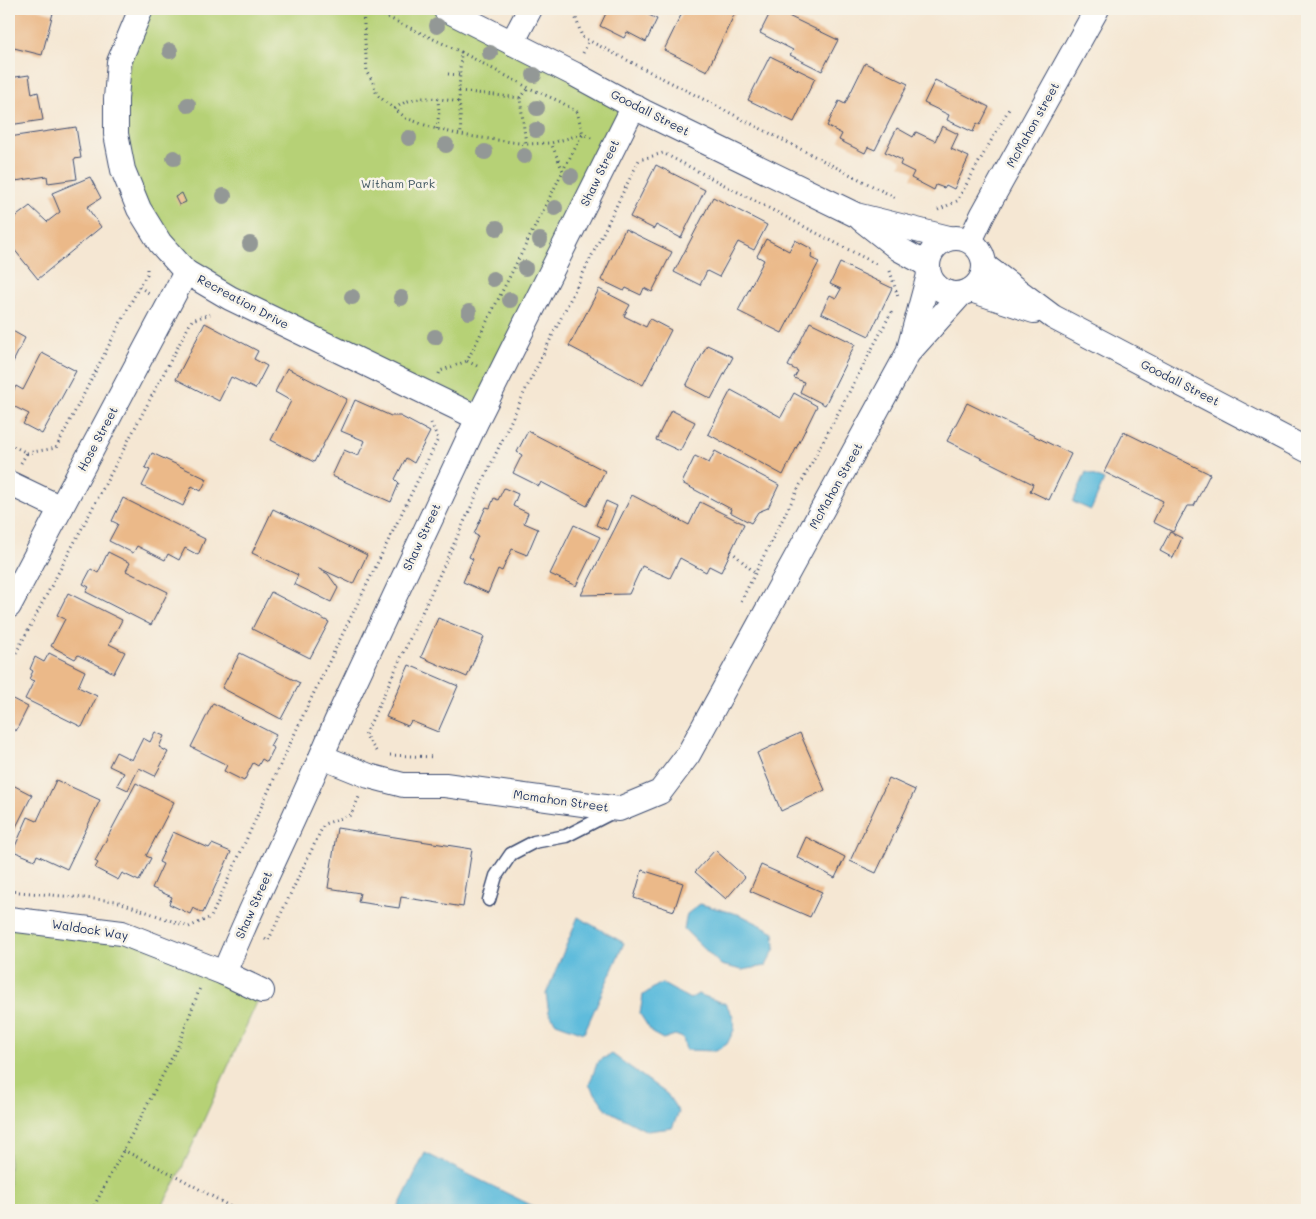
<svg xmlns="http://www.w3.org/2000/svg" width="1316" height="1219" font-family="Mali,sans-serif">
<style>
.green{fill:#b6d176;stroke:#68806a}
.water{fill:#5ebcdc;stroke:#3c769d}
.building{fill:#ebb989}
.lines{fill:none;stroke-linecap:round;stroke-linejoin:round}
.lane-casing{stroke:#3c4b70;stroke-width:15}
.street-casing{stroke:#3c4b70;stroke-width:26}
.path{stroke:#3c4b70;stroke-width:3;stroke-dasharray:1 4;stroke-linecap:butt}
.lane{stroke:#fff;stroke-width:12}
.street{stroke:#fff;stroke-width:24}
.tree{fill:#939896}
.labels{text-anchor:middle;stroke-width:5;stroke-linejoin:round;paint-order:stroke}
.street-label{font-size:12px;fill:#1b2f5e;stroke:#f7f3e8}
.park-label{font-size:12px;fill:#425864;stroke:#f7f3e8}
</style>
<rect width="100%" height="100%" fill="#f7f3e8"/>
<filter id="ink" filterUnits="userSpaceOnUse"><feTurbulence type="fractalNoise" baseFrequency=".02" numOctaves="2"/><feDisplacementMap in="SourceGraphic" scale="10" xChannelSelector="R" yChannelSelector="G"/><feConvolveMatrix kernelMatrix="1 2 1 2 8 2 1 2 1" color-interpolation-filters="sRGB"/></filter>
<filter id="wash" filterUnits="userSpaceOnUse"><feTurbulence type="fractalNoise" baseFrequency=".0096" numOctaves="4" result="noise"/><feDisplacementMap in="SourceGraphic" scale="20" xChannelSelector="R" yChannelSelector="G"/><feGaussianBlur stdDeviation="1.12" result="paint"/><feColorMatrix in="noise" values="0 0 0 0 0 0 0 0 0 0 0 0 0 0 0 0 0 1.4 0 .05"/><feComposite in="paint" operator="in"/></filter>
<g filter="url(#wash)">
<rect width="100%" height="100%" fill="#f5e7d3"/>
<!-- green -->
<g class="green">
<path d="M141,9H445L634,106L478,418L230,298L160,243L116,134Z"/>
<path d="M9,919L122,933L262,991L178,1177L160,1210H9Z"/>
</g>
<!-- water -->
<g class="water">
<path d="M1086,472L1104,480L1091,510L1073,502Z"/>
<path d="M700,904L741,915L774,932L775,948L766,966L742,970L721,965L684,929L687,914Z"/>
<path d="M578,917L624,943L584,1033L556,1023L549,1013L546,994Z"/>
<path d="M661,983L690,999L698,994L726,1004L733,1016L734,1030L727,1044L716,1051L686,1050L683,1038L675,1035L663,1039L652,1033L640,1014L643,995Z"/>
<path d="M612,1054L667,1094L679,1112L672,1128L647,1131L607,1110L589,1085L598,1061Z"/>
<path d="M425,1153L541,1210H397Z"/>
</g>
<g id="blocks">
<!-- building -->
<g class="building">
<path d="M9,9H37L53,13L42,55L10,47L12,41L9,40Z"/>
<path d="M608,9H649L647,14L657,19L646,42L627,32L624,38L600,26Z"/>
<path d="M684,9H737L707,71L664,50Z"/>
<path d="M772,9H774L838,40L822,71L790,55L793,50L760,33Z"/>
<path d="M770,56L815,78L794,122L748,100Z"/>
<path d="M865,63L908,84L875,150L868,147L865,153L839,140L842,134L827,126L839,101L845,104Z"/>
<path d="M29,75L32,94L38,92L43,120L9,125V78Z"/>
<path d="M935,80L989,107L980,125L977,123L973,132L947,120L949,115L924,103Z"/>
<path d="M942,126L958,134L951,149L969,157L954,189L946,185L944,188L936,185L934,190L911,178L914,172L900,165L902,160L885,152L897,128L913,137L916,132L935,141Z"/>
<path d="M76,127L81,158L74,159L77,179L48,183L47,176L9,182V137Z"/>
<path d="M656,165L705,190L681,238L656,225L654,229L630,217Z"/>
<path d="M90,177L101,198L87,207L101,227L38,279L9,243V231L14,227L10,221L30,206L47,222L60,212L52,193Z"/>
<path d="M182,193L186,202L179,205L175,197Z"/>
<path d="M713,197L767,225L754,250L738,242L719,277L707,271L700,285L674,272Z"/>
<path d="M625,229L672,252L652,292L644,288L641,295L626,288L624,291L601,280Z"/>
<path d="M766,239L789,251L795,240L812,249L811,258L819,262L782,333L738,311L764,260L757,256Z"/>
<path d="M840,263L892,288L869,336L821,313L830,295L836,298L841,289L830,284Z"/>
<path d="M599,289L630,305L624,316L646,327L650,319L671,330L643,385L569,346Z"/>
<path d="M810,322L855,344L825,405L800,392L804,382L794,378L798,371L788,366Z"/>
<path d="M205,323L258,351L254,359L267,366L255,389L231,377L219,401L176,379Z"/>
<path d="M9,329L25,338L9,370Z"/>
<path d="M707,345L733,357L711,399L686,386Z"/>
<path d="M42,353L76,371L42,434L23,424L29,414L9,404V399L16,386L23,390Z"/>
<path d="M287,368L347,399L314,462L271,440L291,401L275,392Z"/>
<path d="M731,390L781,417L794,393L817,406L783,475L708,434Z"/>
<path d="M355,400L391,416H400L430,432L414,463L406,458L395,479L399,483L391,502L332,476L344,450L358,456L365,441L341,431Z"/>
<path d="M967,403L1071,454L1049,500L1030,491L1033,484L947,441Z"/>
<path d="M671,410L695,422L680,451L656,440Z"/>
<path d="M528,431L605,471L587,506L541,482L539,486L513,473L522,455L517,452Z"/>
<path d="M1124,432L1210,474L1194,506H1187L1173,532L1153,522L1163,501L1104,472Z"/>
<path d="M715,451L779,485L768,508L758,512L751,523L730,512L731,509L682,483L695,456L709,463Z"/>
<path d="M152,453L207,479L201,491L192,486L183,506L142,486L150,470L145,468Z"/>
<path d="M504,488L518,494L513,506L528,513L524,523L538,529L527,555L512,549L502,571L498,569L488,593L463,582L473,559L469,557L478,536L474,534L486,507L490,508L494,498L498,500Z"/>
<path d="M632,495L689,525L700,502L744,524L721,572L709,566L706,572L680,558L670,578L642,566L629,594L581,595Z"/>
<path d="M123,498L205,539L198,555L185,548L179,560L168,554L165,560L137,546L133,553L109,541L118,524L112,521Z"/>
<path d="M606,501L617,506L607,530L596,525Z"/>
<path d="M273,509L367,555L353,584L319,568V569L328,574L338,588L331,602L294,584L298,575L252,553Z"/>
<path d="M574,525L600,537L576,586L550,574Z"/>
<path d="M1170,532L1182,538L1173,558L1160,551Z"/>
<path d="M108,552L130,563L126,571L168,592L151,625L86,592L89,587L83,584L91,569L98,573Z"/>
<path d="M271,592L329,622L310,658L252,629Z"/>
<path d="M68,593L122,620L109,644L125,652L114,673L78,655L75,659L51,646L65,619L57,615Z"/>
<path d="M438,618L484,637L467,677L421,657Z"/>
<path d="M49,653L85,671L78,687L97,696L82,727L25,699L34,681L29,679L33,671L30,669L35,657L44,662Z"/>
<path d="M240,653L300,683L281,719L222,688Z"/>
<path d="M409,665L458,686L438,732L411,721L408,726L386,717Z"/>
<path d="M9,697L28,707L16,731L9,727Z"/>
<path d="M213,703L276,735L270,746L274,748L267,762L262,759L258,766L253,763L244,781L224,771L227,765L191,747Z"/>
<path d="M155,732L164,736L159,747L168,752L155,776L139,768L128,790L117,785L124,773L109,766L116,752L132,760L143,738L150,742Z"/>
<path d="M800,733L825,790L781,811L757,753Z"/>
<path d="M889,778L915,790L876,873L850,861Z"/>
<path d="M56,780L100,800L67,869L37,855L35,860L13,851L28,817L37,821Z"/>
<path d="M9,783L32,795L9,841Z"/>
<path d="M136,783L174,802L146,856L151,858L139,881L122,873L118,880L95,868L98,863L95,861Z"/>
<path d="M337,828L472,849L463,907L401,897L399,908L358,902L360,893L328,888Z"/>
<path d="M173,832L209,848L212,844L231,852L203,913L193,908L190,914L169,904L172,897L152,888L163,864L159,862Z"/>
<path d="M806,837L845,857L835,878L797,857Z"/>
<path d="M715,850L745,877L726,899L695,872Z"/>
<path d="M761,865L822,892L810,917L750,891Z"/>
<path d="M642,870L683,883L674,911L634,898Z"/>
</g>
</g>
</g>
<g filter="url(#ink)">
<use href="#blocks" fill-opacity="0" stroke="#3c4b70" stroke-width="1"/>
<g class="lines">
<!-- lane casing -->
<g class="lane-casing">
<path id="lane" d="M489,900L496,876L511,854L534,842L566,836L615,811"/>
</g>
<!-- street casing -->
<g class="street-casing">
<g id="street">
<path d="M141,9L119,62L116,99V134L123,170L139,209L160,243L186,272L230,298L478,418"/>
<path d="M445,9L574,74L644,112L856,215L949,238"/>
<path d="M512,43L530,9"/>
<path d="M861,219L899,249L928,265"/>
<circle cx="956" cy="266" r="28"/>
<path d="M970,241L983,214L1097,9"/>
<path d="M985,266L1053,317L1307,450"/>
<path d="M971,290L1034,311"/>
<path d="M909,349L929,275"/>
<path d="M9,483L61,508"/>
<path d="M9,606L186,272"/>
<path d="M322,757L369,776L403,785H445L619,809L660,792L688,755L908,353L961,294"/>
<path d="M9,919L122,933L224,973L262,991"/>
<path d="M224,973C259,888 301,807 336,722L478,418L634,106"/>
</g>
</g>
<!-- path -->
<g class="path">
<path d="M363,9L367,73L372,80L377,95L406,118L433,128L461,135L526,144L551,143L583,134L591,138"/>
<path d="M370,9L461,52L459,91L461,135"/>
<path d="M573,9L582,37L896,198"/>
<path d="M461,52L529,88L561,102L577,112L583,134L563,170"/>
<path d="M583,53L589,40"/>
<path d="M448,74L460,75"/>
<path d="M459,91L520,98L526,144"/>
<path d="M520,98L529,88"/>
<path d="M395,109C414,92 437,99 460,102"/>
<path d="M437,129L439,112L438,100"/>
<path d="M938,210L957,201L1009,109"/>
<path d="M890,271L898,297"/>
<path d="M139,287L149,293"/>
<path d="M477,366L467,361L563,171L551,143"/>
<path d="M439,374L440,371L467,361"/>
<path d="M9,444L27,453L56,448L139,287L147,274V265"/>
<path d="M21,463L27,453"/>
<path d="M9,535L11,540L9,544"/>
<path d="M731,551L755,573"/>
<path d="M741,601L799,487L893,309"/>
<path d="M9,666L192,320L210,314"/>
<path d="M376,751L365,735L525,391L639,160L663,153L876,264"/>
<path d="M390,755L434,757"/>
<path d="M9,891L116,901L189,927L211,917L306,709L438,439L431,423"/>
<path d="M265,939L268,941L324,824L351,815L359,797"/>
<path d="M123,1150L178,1177L236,1210"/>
<path d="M92,1210L178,1046L200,988"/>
</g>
<!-- lane -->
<use href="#lane" class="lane"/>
<!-- street -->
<use href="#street" class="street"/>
</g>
<!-- trees -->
<g class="tree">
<circle cx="437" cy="26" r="8"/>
<circle cx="170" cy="51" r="8"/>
<circle cx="490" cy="53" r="8"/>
<circle cx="534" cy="75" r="8"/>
<circle cx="188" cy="105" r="8"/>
<circle cx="537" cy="108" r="8"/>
<circle cx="536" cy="130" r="8"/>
<circle cx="409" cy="138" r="8"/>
<circle cx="446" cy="145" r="8"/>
<circle cx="485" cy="152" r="8"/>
<circle cx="524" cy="156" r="8"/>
<circle cx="174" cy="158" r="8"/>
<circle cx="571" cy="176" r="8"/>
<circle cx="224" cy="196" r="8"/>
<circle cx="555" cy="208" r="8"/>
<circle cx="497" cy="228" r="8"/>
<circle cx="540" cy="240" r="8"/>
<circle cx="250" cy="244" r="8"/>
<circle cx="525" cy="268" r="8"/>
<circle cx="493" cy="279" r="8"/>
<circle cx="352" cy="297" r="8"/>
<circle cx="401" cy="298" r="8"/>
<circle cx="510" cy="300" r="8"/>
<circle cx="469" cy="312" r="8"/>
<circle cx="435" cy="337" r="8"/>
</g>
</g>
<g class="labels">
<!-- street labels -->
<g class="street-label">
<text transform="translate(650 113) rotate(27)" y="4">Goodall Street</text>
<text transform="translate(1033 125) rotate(-61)" y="4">McMahon street</text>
<text transform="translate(600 173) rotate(-64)" y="4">Shaw Street</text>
<text transform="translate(243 302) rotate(28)" y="4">Recreation Drive</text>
<text transform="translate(1180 383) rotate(27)" y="4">Goodall Street</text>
<text transform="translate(98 439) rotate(-62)" y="4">Hose Street</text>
<text transform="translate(836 486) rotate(-61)" y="4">McMahon Street</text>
<text transform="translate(422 537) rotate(-65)" y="4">Shaw Street</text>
<text transform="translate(561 801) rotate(8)" y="4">Mcmahon Street</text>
<text transform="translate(254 905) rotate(-66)" y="4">Shaw Street</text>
<text transform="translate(90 930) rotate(9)" y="4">Waldock Way</text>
</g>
<!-- park labels -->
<g class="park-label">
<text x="398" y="188">Witham Park</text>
</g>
</g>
<!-- margin -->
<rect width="1316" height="1219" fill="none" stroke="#f7f3e8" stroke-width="30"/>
</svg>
